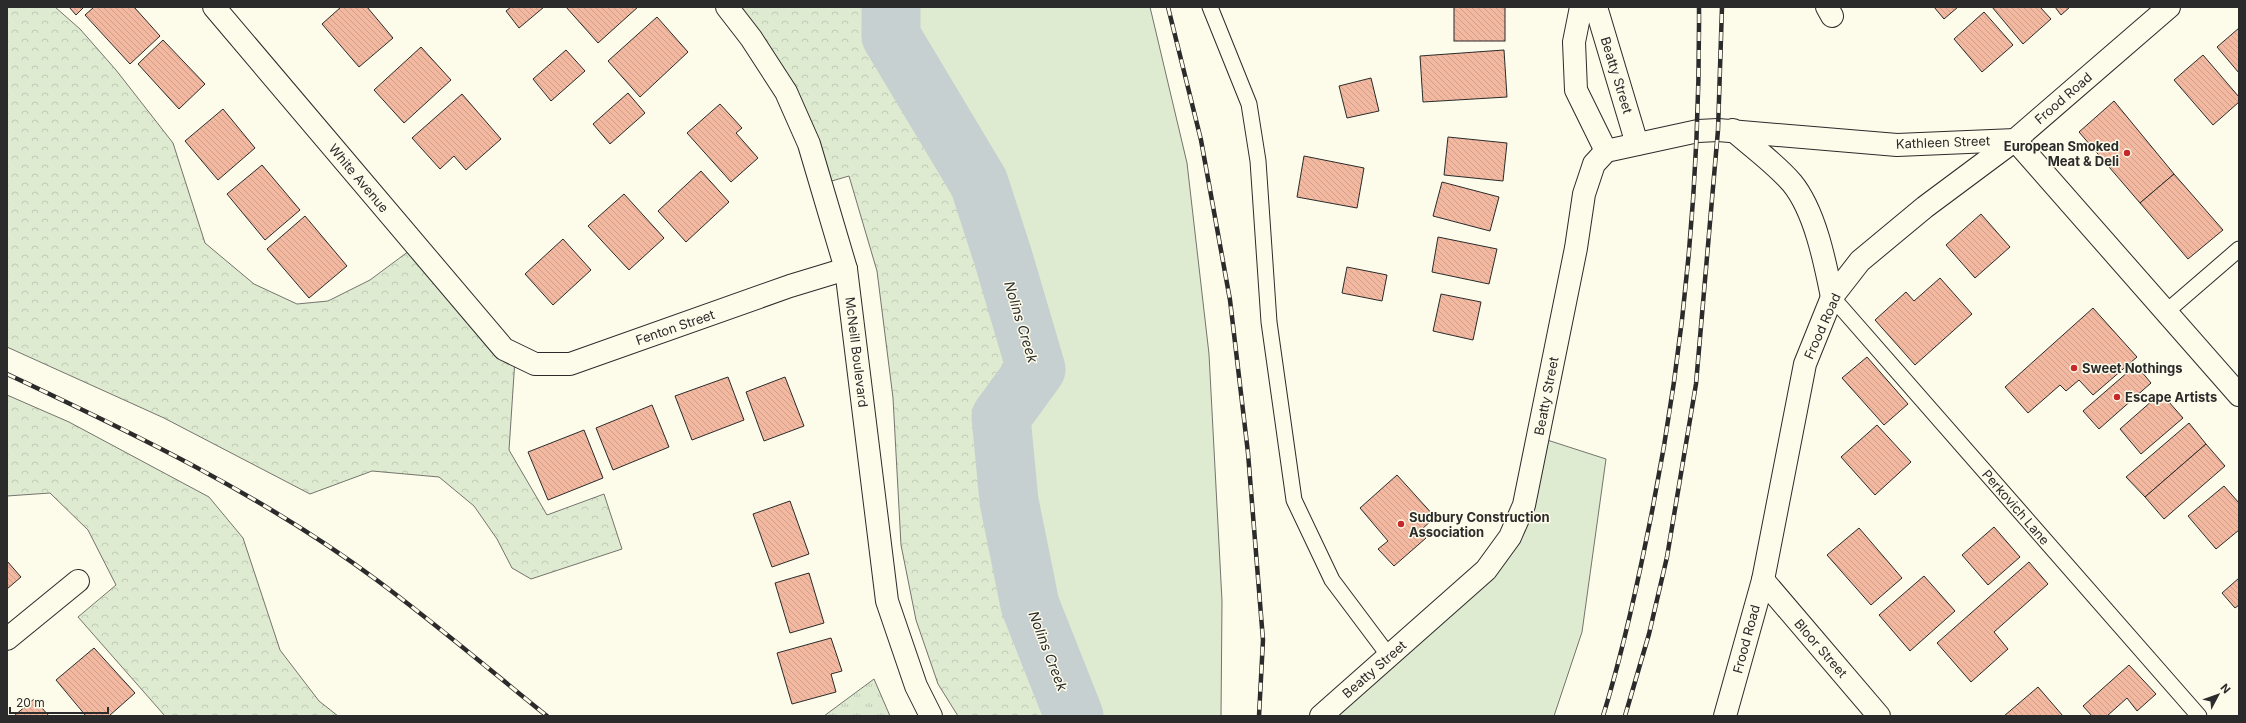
<svg xmlns="http://www.w3.org/2000/svg" width="2246" height="723" font-family="Inter,sans-serif">
<style>
.grass{fill:url(#grass-tufts);stroke:#74746e}
.forest{fill:url(#forest-crowns);stroke:#74746e}
.park{fill:#deebd1;stroke:#74746e}
.lines{fill:none;stroke-linecap:round;stroke-linejoin:round}
.river{stroke:#c7d0d0;stroke-width:59}
.building{fill:url(#building-back-hatch);stroke:#2b2b2b}
.service-casing{stroke:#2b2b2b;stroke-width:17}
.minor-casing{stroke:#2b2b2b;stroke-width:24}
.tertiary-casing{stroke:#2b2b2b;stroke-width:24}
.service{stroke:#fdfbea;stroke-width:15}
.minor{stroke:#fdfbea;stroke-width:22}
.tertiary{stroke:#fdfbea;stroke-width:22}
.rail-casing{stroke:#2b2b2b;stroke-width:4.5}
.rail{stroke:#fdfbea;stroke-width:3;stroke-dasharray:9;stroke-linecap:butt}
.poi-dot{fill:#c62828;stroke:#fdfbea;stroke-width:1.5}
.labels{text-anchor:middle;stroke-width:3;stroke-linejoin:round;paint-order:stroke}
.street-label{font-size:13px;fill:#2b2b2b;stroke:#fdfbea}
.poi-label{font-size:13px;font-weight:bold;fill:#2b2b2b;stroke:#fdfbea;text-anchor:start}
.water-label{font-size:14px;font-style:italic;fill:#2b2b2b;stroke:#fdfbea}
</style>
<defs>
<pattern id="grass-tufts" width="24" height="20" patternUnits="userSpaceOnUse"><rect width="24" height="20" fill="#deebd1"/><path d="M3 7l-1-3M5 7V3M7 7l1-3M15 17l-1-3M17 17v-4M19 17l1-3" fill="none" stroke="#bfcab4"/></pattern>
<pattern id="forest-crowns" width="20" height="18" patternUnits="userSpaceOnUse"><rect width="20" height="18" fill="#deebd1"/><path d="M2 6a3 3 0 1 1 6 0M12 15a3 3 0 1 1 6 0" fill="none" stroke="#bfcab4"/></pattern>
<pattern id="building-back-hatch" width="6" height="6" patternUnits="userSpaceOnUse"><rect width="6" height="6" fill="#f2b8a0"/><path d="M-1 5l2 2M0 0l6 6M5-1l2 2" fill="none" stroke="#d09e8a"/></pattern>
</defs>
<rect width="100%" height="100%" fill="#fdfbea"/>
<!-- grass -->
<path class="grass" d="M874,679L890,716H824Z"/>
<!-- forest -->
<g class="forest">
<path d="M7,7H55L80,29L116,70L173,143L205,243L254,284L297,304L328,301L370,280L413,248L515,359L509,450L547,515L604,494L622,549L531,579L512,568L497,539L474,506L439,477L372,471L310,494L164,418L7,347Z"/>
<path d="M724,7H888L889,36L976,183L1001,257L1033,368L998,417L1029,605L1072,716H958L938,684L916,620L901,545L893,398L877,271L849,176L818,185L805,145Z"/>
<path d="M7,395L69,422L209,497L243,538L280,650L319,701L338,716H165L78,617L116,585L88,530L50,493L7,496Z"/>
</g>
<!-- park -->
<g class="park">
<path d="M888,7H1150L1187,163L1209,354L1222,601L1221,716H1072L1029,605L1008,503L998,417L1033,368L1001,257L976,183L889,36Z"/>
<path d="M1541,438L1606,459L1582,632L1554,716H1326L1489,571Z"/>
</g>
<g class="lines">
<!-- river -->
<path class="river" d="M891,7V36L979,183L1003,257L1036,369L1001,417L1009,501L1030,605L1074,716"/>
</g>
<!-- building -->
<g class="building">
<path d="M69,7H84L76,15Z"/>
<path d="M94,7H134L160,36L130,64L85,15Z"/>
<path d="M341,7H367L393,38L359,67L322,24Z"/>
<path d="M511,7H544L519,28L506,11Z"/>
<path d="M566,7H638L598,43Z"/>
<rect x="1454" y="7" width="51" height="34"/>
<path d="M1934,7H1958L1944,19Z"/>
<path d="M1992,7H2040L2051,19L2023,44Z"/>
<path d="M2055,7H2070L2061,15Z"/>
<path d="M1984,12L2013,45L1982,72L1954,39Z"/>
<path d="M657,17L688,52L640,97L608,61Z"/>
<path d="M2239,28V73L2217,47Z"/>
<path d="M163,40L205,84L179,109L138,64Z"/>
<path d="M421,47L451,80L404,123L374,90Z"/>
<path d="M566,50L585,71L551,101L533,79Z"/>
<path d="M1504,50L1507,97L1423,102L1420,56Z"/>
<path d="M2203,55L2239,97V102L2213,125L2174,80Z"/>
<path d="M1371,78L1379,111L1347,118L1339,86Z"/>
<path d="M628,93L645,113L610,144L593,124Z"/>
<path d="M462,94L501,139L466,170L454,156L440,169L412,138Z"/>
<path d="M2114,101L2174,174L2140,203L2079,132Z"/>
<path d="M720,104L742,128L736,133L758,158L731,182L687,133Z"/>
<path d="M223,109L255,148L218,180L185,141Z"/>
<path d="M1448,137L1507,143L1503,181L1444,175Z"/>
<path d="M1304,156L1364,168L1357,208L1297,197Z"/>
<path d="M262,165L300,210L265,240L227,194Z"/>
<path d="M701,171L729,202L686,242L658,211Z"/>
<path d="M2174,174L2223,230L2188,259L2140,203Z"/>
<path d="M1442,182L1499,197L1490,231L1433,216Z"/>
<path d="M624,194L664,238L629,270L588,226Z"/>
<path d="M1981,214L2010,247L1975,278L1946,245Z"/>
<path d="M305,216L347,266L309,298L267,249Z"/>
<path d="M1438,237L1497,249L1489,284L1432,272Z"/>
<path d="M563,239L591,270L553,305L525,274Z"/>
<path d="M1347,267L1387,275L1382,301L1342,293Z"/>
<path d="M1940,278L1972,314L1915,365L1875,320L1906,292L1914,301Z"/>
<path d="M1441,294L1481,302L1473,340L1433,331Z"/>
<path d="M2093,308L2137,357L2093,395L2079,380L2066,391L2060,385L2028,413L2005,387Z"/>
<path d="M1867,357L1908,404L1884,425L1842,378Z"/>
<path d="M2136,365L2151,383L2099,429L2083,411Z"/>
<path d="M728,377L744,420L692,440L675,396Z"/>
<path d="M785,377L804,426L764,441L746,392Z"/>
<path d="M2161,393L2183,418L2141,454L2120,429Z"/>
<path d="M652,405L669,447L613,470L596,428Z"/>
<path d="M2189,423L2206,444L2145,497L2126,477Z"/>
<path d="M1877,425L1911,462L1875,495L1841,457Z"/>
<path d="M584,430L603,478L548,500L528,452Z"/>
<path d="M2206,444L2225,466L2164,519L2145,497Z"/>
<path d="M1397,475L1435,517L1420,531L1426,538L1394,566L1378,549L1388,541L1360,508Z"/>
<path d="M2224,486L2239,503V530L2216,549L2188,516Z"/>
<path d="M790,501L809,554L772,567L753,514Z"/>
<path d="M1994,527L2020,557L1988,585L1962,555Z"/>
<path d="M1859,528L1902,578L1871,605L1827,555Z"/>
<path d="M7,561L21,577L7,589Z"/>
<path d="M2029,562L2048,584L1994,632L2008,649L1971,682L1937,643Z"/>
<path d="M809,573L824,623L790,633L775,583Z"/>
<path d="M1924,576L1955,611L1910,651L1879,615Z"/>
<path d="M2239,578V605L2235,608L2222,593Z"/>
<path d="M831,638L842,671L831,674L836,692L792,704L777,653Z"/>
<path d="M94,648L135,693L109,716H86L56,680Z"/>
<path d="M2129,665L2156,694L2137,711L2127,698L2107,716H2092L2083,706Z"/>
<path d="M2038,687L2063,716H2004Z"/>
<path d="M34,699L49,716H14Z"/>
</g>
<g class="lines">
<!-- service casing -->
<g class="service-casing">
<g id="service">
<path d="M1210,7L1249,104L1258,161L1269,322L1294,500L1332,580L1389,656"/>
<path d="M1832,297L2199,716"/>
<path d="M2166,312L2239,249"/>
</g>
</g>
<!-- minor casing -->
<g class="minor-casing">
<g id="minor">
<path d="M214,7L504,349L535,364H570L790,286L846,269"/>
<path d="M1581,7L1574,42L1576,90L1606,151"/>
<path d="M1596,7L1637,144"/>
<path d="M1827,7L1832,16"/>
<path d="M1763,580L1879,716"/>
<path d="M7,639L78,581"/>
</g>
</g>
<!-- tertiary casing -->
<g class="tertiary-casing">
<g id="tertiary">
<path d="M727,7L751,38L786,92L809,144L846,269L887,601L916,686L931,716"/>
<path d="M1733,130C1752,147 1775,163 1792,183C1815,211 1825,262 1832,297"/>
<path d="M1321,716L1486,570L1510,537L1524,505L1576,248L1584,194L1594,164L1606,151L1698,131L1718,130L1897,145L2015,140L2239,395"/>
<path d="M1725,716L1763,580L1805,364L1832,297L1860,261L1925,207L2015,140L2169,7"/>
</g>
</g>
<!-- service -->
<use href="#service" class="service"/>
<!-- minor -->
<use href="#minor" class="minor"/>
<!-- tertiary -->
<use href="#tertiary" class="tertiary"/>
<!-- rail casing -->
<g class="rail-casing">
<g id="rail">
<path d="M1168,7L1201,140L1230,300L1248,453L1263,640L1259,716"/>
<path d="M7,374C135,434 264,496 378,581C436,624 491,671 547,716"/>
<path d="M1603,716C1621,658 1634,600 1646,541C1683,365 1700,186 1699,7"/>
<path d="M1625,716L1649,634L1667,557L1696,384L1718,130L1722,7"/>
</g>
</g>
<!-- rail -->
<use href="#rail" class="rail"/>
</g>
<!-- markers -->
<g class="poi-dot">
<circle cx="2127" cy="153" r="4"/>
<circle cx="2074" cy="368" r="4"/>
<circle cx="2117" cy="397" r="4"/>
<circle cx="1401" cy="524" r="4"/>
</g>
<g class="labels">
<!-- street labels -->
<g class="street-label">
<text transform="translate(1617 75) rotate(73)" y="5">Beatty Street</text>
<text transform="translate(2063 98) rotate(-41)" y="5">Frood Road</text>
<text transform="translate(1943 142) rotate(-2)" y="5">Kathleen Street</text>
<text transform="translate(359 178) rotate(50)" y="5">White Avenue</text>
<text transform="translate(1822 326) rotate(-66)" y="5">Frood Road</text>
<text transform="translate(675 327) rotate(-19)" y="5">Fenton Street</text>
<text transform="translate(857 352) rotate(83)" y="5">McNeill Boulevard</text>
<text transform="translate(1546 396) rotate(-79)" y="5">Beatty Street</text>
<text transform="translate(2016 507) rotate(49)" y="5">Perkovich Lane</text>
<text transform="translate(1746 639) rotate(-75)" y="5">Frood Road</text>
<text transform="translate(1821 648) rotate(49)" y="5">Bloor Street</text>
<text transform="translate(1374 669) rotate(-41)" y="5">Beatty Street</text>
</g>
<!-- poi labels -->
<g class="poi-label">
<text x="2119" y="151" text-anchor="end">European Smoked<tspan x="2119" dy="15">Meat &amp; Deli</tspan></text>
<text x="2082" y="373">Sweet Nothings</text>
<text x="2125" y="402">Escape Artists</text>
<text x="1409" y="522">Sudbury Construction<tspan x="1409" dy="15">Association</tspan></text>
</g>
<!-- water labels -->
<g class="water-label">
<text transform="translate(1021 322) rotate(73)" y="5">Nolins Creek</text>
<text transform="translate(1048 651) rotate(69)" y="5">Nolins Creek</text>
</g>
</g>
<!-- border -->
<rect width="2246" height="723" fill="none" stroke="#2b2b2b" stroke-width="16"/>
<!-- north arrow -->
<g transform="translate(2218 695) rotate(49)" stroke="#fdfbea" stroke-width="3" paint-order="stroke">
<path d="M0-3L7 15L0 10L-7 15Z" fill="#2b2b2b"/>
<text y="-6" font-size="11" font-weight="bold" text-anchor="middle" fill="#2b2b2b">N</text>
</g>
<!-- scale -->
<path d="M10 707v6h98v-6" fill="none" stroke="#2b2b2b" stroke-width="2"/>
<text x="16" y="707" font-size="12" fill="#2b2b2b" stroke="#fdfbea" stroke-width="3" paint-order="stroke">20 m</text>
</svg>
